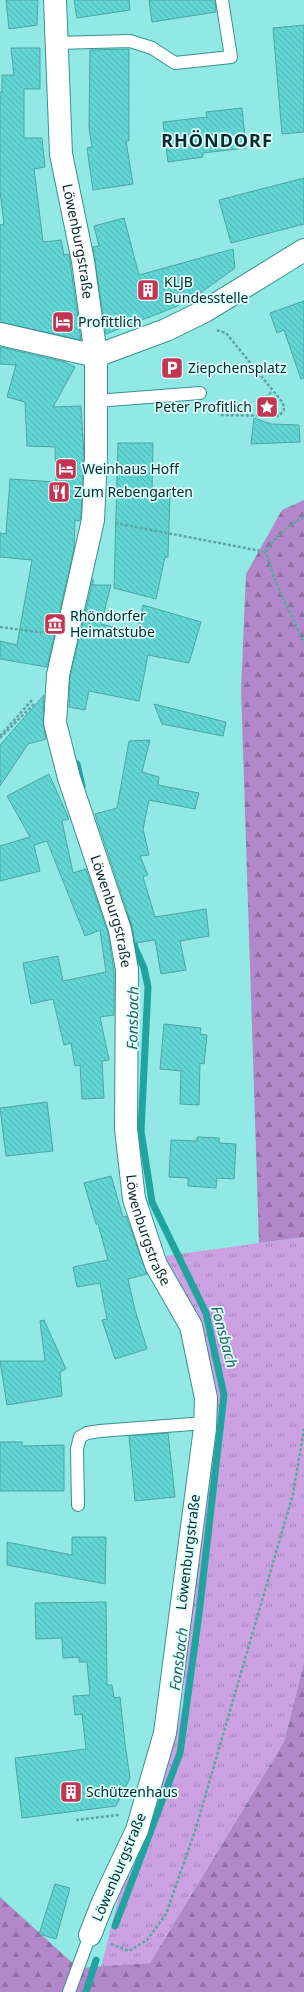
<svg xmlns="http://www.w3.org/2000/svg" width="304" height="1992" font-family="'Noto Sans',sans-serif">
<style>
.grass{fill:url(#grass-tufts)}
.forest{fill:url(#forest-firs)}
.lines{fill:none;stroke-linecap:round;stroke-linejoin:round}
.stream{stroke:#20a3a1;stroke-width:7}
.building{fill:url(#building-back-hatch);stroke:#4ea5a3}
.lane-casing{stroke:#389290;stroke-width:14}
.street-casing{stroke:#389290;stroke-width:24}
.path{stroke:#5fa5a3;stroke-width:2.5;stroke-dasharray:3 2;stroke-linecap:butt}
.lane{stroke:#fff;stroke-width:12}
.street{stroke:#fff;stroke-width:22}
.labels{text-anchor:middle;stroke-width:3.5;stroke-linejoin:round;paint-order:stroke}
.street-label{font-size:14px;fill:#042b2a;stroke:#defffd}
.poi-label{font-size:14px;fill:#042b2a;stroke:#defffd;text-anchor:start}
.water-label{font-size:15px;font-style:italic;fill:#2e605f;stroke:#defffd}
.district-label{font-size:18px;font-weight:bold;letter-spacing:1px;fill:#042b2a;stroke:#defffd}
</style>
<defs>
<pattern id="grass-tufts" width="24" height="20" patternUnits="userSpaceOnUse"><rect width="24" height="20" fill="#cba1e2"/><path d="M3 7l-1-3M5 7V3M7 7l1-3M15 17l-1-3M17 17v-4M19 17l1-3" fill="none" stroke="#a383b7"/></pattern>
<pattern id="forest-firs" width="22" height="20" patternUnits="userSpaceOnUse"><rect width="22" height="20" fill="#b388ca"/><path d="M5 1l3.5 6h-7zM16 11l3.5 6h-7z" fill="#8f6fa4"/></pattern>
<pattern id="building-back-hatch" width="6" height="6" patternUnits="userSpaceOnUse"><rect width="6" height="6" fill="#61d5d3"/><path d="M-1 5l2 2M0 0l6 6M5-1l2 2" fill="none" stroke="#53b7b5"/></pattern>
</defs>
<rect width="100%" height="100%" fill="#91e8e5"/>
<!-- grass -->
<path class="grass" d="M304,1237V1663L284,1742L150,1963L101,1967L119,1896L149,1834L183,1705L188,1615L206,1503L214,1397L198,1315L165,1256Z"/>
<!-- forest -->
<g class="forest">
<path d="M304,500V1237L259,1243L241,689L246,574L282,510Z"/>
<path d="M304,1663V1992H0V1897L78,1968L150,1963L284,1742Z"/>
</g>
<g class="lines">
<!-- stream -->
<g class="stream">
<path d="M77,764L82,786"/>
<path d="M115,1926L180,1753L199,1614L224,1395L206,1313L152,1202L141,1131L148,987L144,968L135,948L130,926L126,916"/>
<path d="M86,1992L96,1960"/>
</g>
</g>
<!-- building -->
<g class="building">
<path d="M6,0H38L37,25L9,29Z"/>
<path d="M74,0H129L130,10L77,18Z"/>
<path d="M149,0H215L216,12L152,22Z"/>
<path d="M304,25V132L282,134L273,28Z"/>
<path d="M11,48H40V89H24V138H42L45,167L34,169L43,242L61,240L64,255L69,254L81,340L0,322V225L4,224L0,191V92H2V75H14Z"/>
<path d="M129,49V141H126L133,184L93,190L87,148L92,147L89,128L90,50Z"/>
<path d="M242,108L246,148L203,153V157L168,162L163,122L207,117L206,112Z"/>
<path d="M304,178V224L231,243L219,200Z"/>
<path d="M124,218L139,275L233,249L235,268L199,294L175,307L106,334L93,247L99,246L94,226Z"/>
<path d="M304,301V378L301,379L284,330L277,333L270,313Z"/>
<path d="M0,347L65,362L75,367L53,407L81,406L84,457L81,515L80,521L75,520L74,549L47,667L0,659V641L17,645L32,560L0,557V533L6,534L10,479L56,482L55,447L27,446L25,402L7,397L16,365L0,364Z"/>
<path d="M254,418L271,424L299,425L300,442L251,444Z"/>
<path d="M118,443H153L152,493H170L168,557H165L156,599L114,588Z"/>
<path d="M93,579V585H111L101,624L137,633L143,605L201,622L189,663L148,655L139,701L89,691L85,710L69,707L70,677Z"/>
<path d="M44,695L43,722L46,739L28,744L0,786V745Z"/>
<path d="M154,704L226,722L223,736L162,724Z"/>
<path d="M150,740L142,772L159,777L158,785L199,793L195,809L149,800L143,829L149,855L140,856L148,875L143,877L155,917L206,909L209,936L180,941L186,970L161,974L155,940L135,943L132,926L95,814L117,808L129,741Z"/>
<path d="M49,774L69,819L62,821L73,873L86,869L108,933L114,971V1015L100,1017L109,1060L102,1061L104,1098L82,1099L80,1065L75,1066L71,1043L64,1045L53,999L31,1004L23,963L58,956L63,981L106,972L100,930L85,936L47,841L34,845L40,871L0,881V846L30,837L7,796Z"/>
<path d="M164,1024L201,1028L200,1034L207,1035L204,1064L200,1063L199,1105L180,1104L181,1071L160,1069Z"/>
<path d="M47,1102L53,1151L6,1156L0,1108Z"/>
<path d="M197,1137L219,1138V1143L236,1144L234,1179L217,1178L216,1188L188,1186V1178L169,1177L171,1140L197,1141Z"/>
<path d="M111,1176L123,1217L126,1216L147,1274L128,1279L135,1310L147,1349L115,1359L102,1320L107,1319L100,1283L77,1287L73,1267L108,1260L98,1224H96L84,1183Z"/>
<path d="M44,1320L66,1369L60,1372L62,1396L7,1405L0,1361H45L40,1321Z"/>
<path d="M168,1433L175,1497L135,1501L129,1436Z"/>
<path d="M0,1442H22V1446L64,1445V1491H0Z"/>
<path d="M72,1537H106L105,1584L7,1565V1542L72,1555Z"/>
<path d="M106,1602L107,1685H112L114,1698L120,1697L125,1744L130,1778L116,1806L22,1818L15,1758L86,1749L82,1714L75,1715L73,1696L90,1695L87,1662H79V1657L63,1658L62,1638L36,1639L35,1603Z"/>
<path d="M55,1884L70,1888L56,1939L39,1934Z"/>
</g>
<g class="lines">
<!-- lane casing -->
<g class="lane-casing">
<g id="lane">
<path d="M56,43L130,41L152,48L175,63L231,57L222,0"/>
<path d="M96,401L200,393"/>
<path d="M78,1505L77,1449L80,1437L87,1433L100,1431L205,1423"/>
<path d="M69,1992L90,1935"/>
</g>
</g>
<!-- street casing -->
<g class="street-casing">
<g id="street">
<path id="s1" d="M55,0L61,154L83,261L96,356V457L93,520L58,675L55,723L69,778L120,930L127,970L126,1129L134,1199L156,1265L191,1326L206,1398L205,1428L165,1733L137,1830L103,1902L90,1935"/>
<path d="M0,334L96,356L166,330L205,311L304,250"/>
</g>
</g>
<!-- path -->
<g class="path">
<path d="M211,404L220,415L279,416L284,410L283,403L226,333L216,330"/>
<path d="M258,416L260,405L272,391"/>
<path d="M304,517C288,526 276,535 266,552L274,578L304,643"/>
<path d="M115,523L266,552"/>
<path d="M0,627L45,633"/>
<path d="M0,736L33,699"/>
<path d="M0,738L34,704"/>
<path d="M76,1820L119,1815"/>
<path d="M111,1944L129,1951L147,1940L166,1914L195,1831L293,1494L304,1429"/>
</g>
<!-- lane -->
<use href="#lane" class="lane"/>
<!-- street -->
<use href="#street" class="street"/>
</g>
<!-- icons -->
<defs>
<g id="building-square" transform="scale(1.15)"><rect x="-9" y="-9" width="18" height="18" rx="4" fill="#c43453" stroke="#defffd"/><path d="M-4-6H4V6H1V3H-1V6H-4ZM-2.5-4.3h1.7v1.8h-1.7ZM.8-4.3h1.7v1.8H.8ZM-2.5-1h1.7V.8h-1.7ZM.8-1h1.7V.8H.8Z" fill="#fff"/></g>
<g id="hotel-square" transform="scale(1.15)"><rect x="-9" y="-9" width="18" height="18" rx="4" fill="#c43453" stroke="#defffd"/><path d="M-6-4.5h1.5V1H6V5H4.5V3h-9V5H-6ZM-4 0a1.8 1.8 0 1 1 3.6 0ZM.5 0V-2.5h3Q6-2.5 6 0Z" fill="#fff"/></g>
<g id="parking-square" transform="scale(1.15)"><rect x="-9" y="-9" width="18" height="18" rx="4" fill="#c43453" stroke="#defffd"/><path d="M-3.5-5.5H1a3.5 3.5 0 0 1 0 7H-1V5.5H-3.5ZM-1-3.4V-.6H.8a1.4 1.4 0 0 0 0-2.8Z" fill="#fff"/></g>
<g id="sight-square" transform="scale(1.15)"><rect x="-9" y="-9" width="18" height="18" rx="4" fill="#c43453" stroke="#defffd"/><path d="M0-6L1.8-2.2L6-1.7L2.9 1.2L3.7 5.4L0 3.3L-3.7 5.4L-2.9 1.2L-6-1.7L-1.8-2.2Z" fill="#fff"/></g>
<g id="restaurant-square" transform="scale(1.15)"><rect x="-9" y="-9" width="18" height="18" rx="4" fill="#c43453" stroke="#defffd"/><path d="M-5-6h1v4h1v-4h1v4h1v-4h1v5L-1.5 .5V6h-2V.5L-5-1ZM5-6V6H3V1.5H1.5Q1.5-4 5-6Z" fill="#fff"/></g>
<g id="museum-square" transform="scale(1.15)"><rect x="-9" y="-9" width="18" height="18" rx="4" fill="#c43453" stroke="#defffd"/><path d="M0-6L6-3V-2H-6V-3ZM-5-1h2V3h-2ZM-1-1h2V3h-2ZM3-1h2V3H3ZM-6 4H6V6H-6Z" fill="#fff"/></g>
</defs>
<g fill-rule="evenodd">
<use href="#building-square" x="148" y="290"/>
<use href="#hotel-square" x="63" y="322"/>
<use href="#parking-square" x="172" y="368"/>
<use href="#sight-square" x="267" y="407"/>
<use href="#hotel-square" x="66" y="469"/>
<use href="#restaurant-square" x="59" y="492"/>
<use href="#museum-square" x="55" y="624"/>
<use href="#building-square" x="71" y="1792"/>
</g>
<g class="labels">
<!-- street labels -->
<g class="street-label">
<text dy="5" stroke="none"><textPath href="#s1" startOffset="243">Löwenburgstraße</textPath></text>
<text dy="5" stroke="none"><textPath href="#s1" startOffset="927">Löwenburgstraße</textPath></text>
<text dy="5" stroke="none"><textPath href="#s1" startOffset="1251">Löwenburgstraße</textPath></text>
<text transform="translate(188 1552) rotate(-83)" y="5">Löwenburgstraße</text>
<text transform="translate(119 1867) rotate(-67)" y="5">Löwenburgstraße</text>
</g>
<!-- poi labels -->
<g class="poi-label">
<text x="164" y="287">KLJB<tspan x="164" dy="16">Bundesstelle</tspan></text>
<text x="78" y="327">Profittlich</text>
<text x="188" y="373">Ziepchensplatz</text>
<text x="252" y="412" text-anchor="end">Peter Profitlich</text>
<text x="82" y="474">Weinhaus Hoff</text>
<text x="74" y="497">Zum Rebengarten</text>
<text x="70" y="621">Rhöndorfer<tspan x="70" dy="16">Heimatstube</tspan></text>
<text x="86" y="1797">Schützenhaus</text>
</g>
<!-- water labels -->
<g class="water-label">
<text transform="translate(133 1018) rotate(-89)" y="5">Fonsbach</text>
<text transform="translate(224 1337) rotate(75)" y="5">Fonsbach</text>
<text transform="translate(179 1659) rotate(-83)" y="5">Fonsbach</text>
</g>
<!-- district labels -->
<g class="district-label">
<text x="217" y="147">RHÖNDORF</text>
</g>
</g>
</svg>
